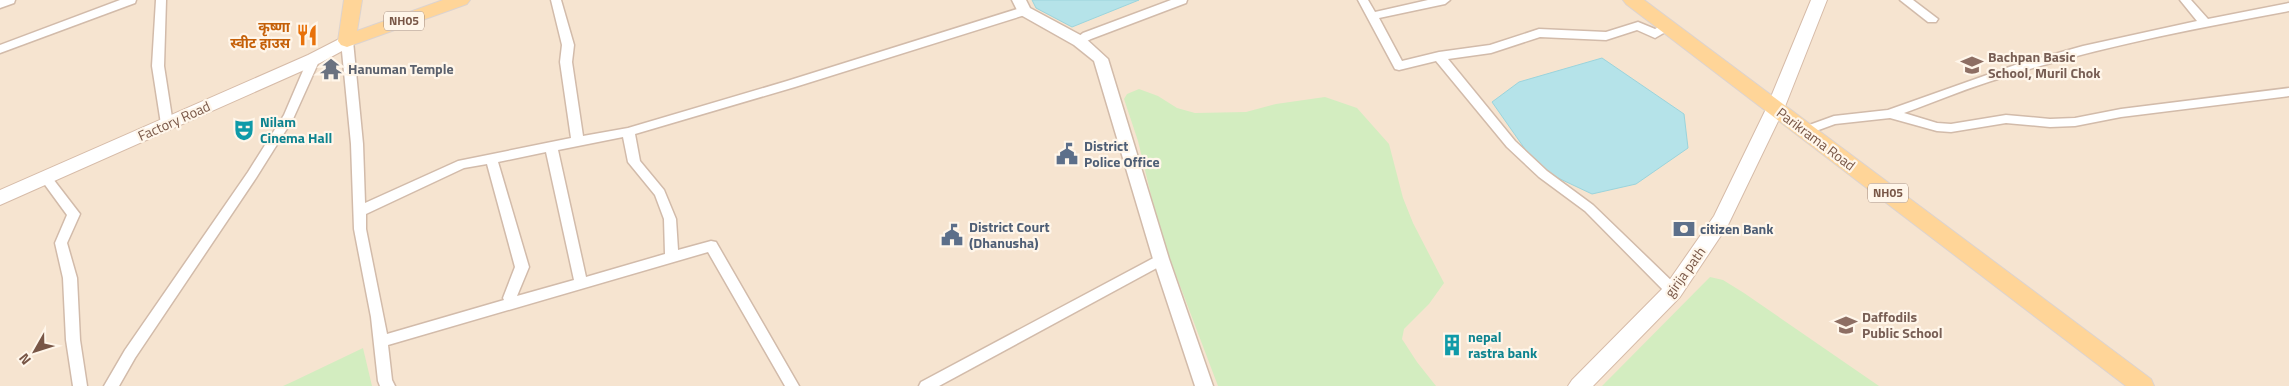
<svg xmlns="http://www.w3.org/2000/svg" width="2289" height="386" font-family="'Titillium Web','Noto Sans Devanagari',sans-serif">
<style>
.residential{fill:#f6e4d0}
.green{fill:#d3edc0}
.water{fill:#b5e3e9;stroke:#9bd4dc}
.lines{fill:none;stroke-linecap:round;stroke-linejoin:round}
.minor-casing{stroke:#d2bbaa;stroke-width:3}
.tertiary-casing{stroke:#d2bbaa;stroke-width:3}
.secondary-casing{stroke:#d6bba8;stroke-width:2}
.primary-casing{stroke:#dcd3cf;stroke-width:2}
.minor{fill:#fff;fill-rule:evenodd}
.tertiary{fill:#fff;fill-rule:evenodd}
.secondary{fill:#fff;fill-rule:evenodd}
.primary{fill:#ffd598;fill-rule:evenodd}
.labels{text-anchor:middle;stroke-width:4.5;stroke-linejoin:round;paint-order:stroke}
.shield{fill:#fff6ea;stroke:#a08677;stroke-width:1}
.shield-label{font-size:12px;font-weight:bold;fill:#785646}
.food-label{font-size:14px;font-weight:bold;fill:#c56008;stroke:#fff6ea;text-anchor:end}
.education-label{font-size:14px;font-weight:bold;fill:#785e54;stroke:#fff6ea;text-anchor:start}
.worship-label{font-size:14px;font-weight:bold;fill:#5b616d;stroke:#fff6ea;text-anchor:start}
.street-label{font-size:14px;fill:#785646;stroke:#fff6ea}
.culture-label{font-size:14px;font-weight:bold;fill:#0d838f;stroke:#fff6ea;text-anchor:start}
.service-label{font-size:14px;font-weight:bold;fill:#4e5e75;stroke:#fff6ea;text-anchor:start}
</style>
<rect width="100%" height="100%" fill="#fef2e2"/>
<!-- residential -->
<rect class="residential" x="0" y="0" width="2289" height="386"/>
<!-- green -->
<g class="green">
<path d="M1139,89L1158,96L1177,108L1195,113L1246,112L1276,104L1325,97L1357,108L1389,144L1403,198L1413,223L1444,283L1429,304L1404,329L1402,339L1417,362L1436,386H1218L1168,254L1157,220L1138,141L1124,99L1127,94Z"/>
<path d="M1710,277L1723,280L1744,293L1879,386H1602Z"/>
<path d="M363,348L372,386H283L294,381Z"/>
</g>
<!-- water -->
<g class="water">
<path d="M1032,0H1139L1072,27L1036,8Z"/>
<path d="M1602,58L1684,114L1688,148L1636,184L1592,194L1539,169L1492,102L1519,82Z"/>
</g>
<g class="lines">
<!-- minor casing -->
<g class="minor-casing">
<g id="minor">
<path d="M0,0H15L14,3L0,8Z"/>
<path d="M120,0H136L135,3L0,53V45Z"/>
<path d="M156,0H166L164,66L173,124L167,128L161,124L152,66Z"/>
<path d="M551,0H561L574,45L572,62L583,136L628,128L787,81L1020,8L1024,7L1030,11L1028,14L795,87L635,134L640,161L664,190L676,219L678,250L711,241L716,242L799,386H785L708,252L388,345L392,380L395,386H380L378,381L371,317L354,229L351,144L341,41L347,37L353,41L363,144L365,203L458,161L571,138L560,62L562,45ZM623,137L628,162L655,195L664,219L665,254L586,277L558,150ZM546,152L574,280L517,296L529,267L498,162ZM487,164L515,267L503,298L504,300L387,334L366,229V214L464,168Z"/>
<path d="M1171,0H1187L1186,3L1091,39L1079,45L1073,41L1083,33Z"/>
<path d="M1358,0H1368L1375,12L1428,0H1450L1445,4L1379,18L1402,61L1439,52L1490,45L1539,29L1606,32L1638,22L1655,29L1664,24H1672L1674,27L1655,38L1637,30L1606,40L1540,37L1491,53L1448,59L1515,141L1547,171L1593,205L1678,287L1680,291L1678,295L1673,296L1668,295L1585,211L1539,177L1507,147L1436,61L1399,70L1395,69Z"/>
<path d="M1900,0H1913L1938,19L1936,22H1928Z"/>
<path d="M2180,0H2191L2208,19L2289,3V11C2193,29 2097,47 2004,77C1970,87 1937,101 1904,113L1937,123L1951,124L2006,115L2050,119L2075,118L2121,109L2289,88V96L2121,117L2075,126L2050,127L2006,123L1951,132L1937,131L1890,118L1835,124L1805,135L1799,131L1801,128L1834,116L1888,110L2015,65L2083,46L2197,21Z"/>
<path d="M314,55L320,59L293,119L256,178L135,358L119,386H104L125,350L248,172L284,115L308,59Z"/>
<path d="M46,173L50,175L80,214L67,243L77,278L80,340L87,386H73L66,340L63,278L55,243L67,215L40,178Z"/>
<path d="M1161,254L1166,255L1168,259L1166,263L939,386H919L921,382Z"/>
</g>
</g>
<!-- tertiary casing -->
<g class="tertiary-casing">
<path id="tertiary" d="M1012,0H1026L1030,8L1084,37L1108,59L1169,259L1213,386H1195L1153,259L1094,61L1074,45L1019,14Z"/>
</g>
<!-- secondary casing -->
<g class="secondary-casing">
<g id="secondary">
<path d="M1811,0H1827L1784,109L1728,225L1680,297L1593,386H1568L1572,380L1666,285L1714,216L1766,109Z"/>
<path d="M347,35L353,37L355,41L353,45L320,63L0,205V190L308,55Z"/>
</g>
</g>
<!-- primary casing -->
<g class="primary-casing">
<g id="primary">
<path d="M344,0H362L357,31L443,0H470L467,4L347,47L341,45L338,41Z"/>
<path d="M1623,0H1644L2151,379L2154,386H2126L1626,4Z"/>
</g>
</g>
<!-- minor -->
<use href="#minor" class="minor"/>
<!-- tertiary -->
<use href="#tertiary" class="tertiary"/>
<!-- secondary -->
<use href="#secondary" class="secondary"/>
<!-- primary -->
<use href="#primary" class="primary"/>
</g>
<!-- icons -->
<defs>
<g id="restaurant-bare" transform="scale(1.725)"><path d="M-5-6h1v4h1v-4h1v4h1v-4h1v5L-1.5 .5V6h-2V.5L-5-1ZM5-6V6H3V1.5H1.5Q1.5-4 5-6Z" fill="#e8710a" stroke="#fff6ea" stroke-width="2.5" paint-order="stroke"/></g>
<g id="school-bare" transform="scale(1.725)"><path d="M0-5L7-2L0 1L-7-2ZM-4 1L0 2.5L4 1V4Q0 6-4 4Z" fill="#8d6e63" stroke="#fff6ea" stroke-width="2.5" paint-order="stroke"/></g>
<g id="temple-bare" transform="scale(1.725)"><path d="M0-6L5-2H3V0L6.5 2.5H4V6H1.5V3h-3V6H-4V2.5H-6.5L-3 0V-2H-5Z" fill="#6b7280" stroke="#fff6ea" stroke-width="2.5" paint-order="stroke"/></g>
<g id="theatre-bare" transform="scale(1.725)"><path d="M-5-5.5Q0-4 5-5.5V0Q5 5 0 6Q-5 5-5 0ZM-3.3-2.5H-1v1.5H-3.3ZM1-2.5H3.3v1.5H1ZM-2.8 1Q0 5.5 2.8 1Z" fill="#0f9aa8" stroke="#fff6ea" stroke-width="2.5" paint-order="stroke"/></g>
<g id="civic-bare" transform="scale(1.725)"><path d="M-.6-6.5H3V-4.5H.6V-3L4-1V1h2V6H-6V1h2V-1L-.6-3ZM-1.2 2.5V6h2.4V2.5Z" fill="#5c6f8a" stroke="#fff6ea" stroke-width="2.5" paint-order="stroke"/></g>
<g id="bank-bare" transform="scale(1.725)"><path d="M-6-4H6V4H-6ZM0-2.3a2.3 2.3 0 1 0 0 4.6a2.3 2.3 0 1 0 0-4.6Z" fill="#5c6f8a" stroke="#fff6ea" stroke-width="2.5" paint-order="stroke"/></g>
<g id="building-bare" transform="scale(1.725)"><path d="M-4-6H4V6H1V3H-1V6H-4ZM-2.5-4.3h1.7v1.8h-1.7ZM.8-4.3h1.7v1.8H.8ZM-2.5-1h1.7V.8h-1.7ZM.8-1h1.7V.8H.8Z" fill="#0f9aa8" stroke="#fff6ea" stroke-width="2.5" paint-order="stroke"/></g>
</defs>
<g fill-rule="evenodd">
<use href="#restaurant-bare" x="307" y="35"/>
<use href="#school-bare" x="1972" y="65"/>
<use href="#temple-bare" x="331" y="69"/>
<use href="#theatre-bare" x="244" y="130"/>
<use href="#civic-bare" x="1067" y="154"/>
<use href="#bank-bare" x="1684" y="229"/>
<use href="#civic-bare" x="952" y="235"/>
<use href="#school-bare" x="1846" y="325"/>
<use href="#building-bare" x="1452" y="345"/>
</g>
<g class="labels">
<!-- shield labels -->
<g class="shield">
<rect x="384" y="11.5" width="40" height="19" rx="4"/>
<rect x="1868" y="183.5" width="40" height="19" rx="4"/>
</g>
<g class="shield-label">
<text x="404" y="25">NH05</text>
<text x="1888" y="197">NH05</text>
</g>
<!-- food labels -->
<g class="food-label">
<text x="290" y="32">कृष्णा<tspan x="290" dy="16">स्वीट हाउस</tspan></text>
</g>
<!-- education labels -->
<g class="education-label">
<text x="1988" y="62">Bachpan Basic<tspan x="1988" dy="16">School, Muril Chok</tspan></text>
<text x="1862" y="322">Daffodils<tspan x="1862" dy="16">Public School</tspan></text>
</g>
<!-- worship labels -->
<g class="worship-label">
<text x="348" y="74">Hanuman Temple</text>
</g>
<!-- street labels -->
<g class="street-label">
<text transform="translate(174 121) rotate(-24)" y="5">Factory Road</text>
<text transform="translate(1816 139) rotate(37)" y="5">Parikrama Road</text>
<text transform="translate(1685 272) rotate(-54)" y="5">girija path</text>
</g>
<!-- culture labels -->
<g class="culture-label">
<text x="260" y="127">Nilam<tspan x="260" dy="16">Cinema Hall</tspan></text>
<text x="1468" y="342">nepal<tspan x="1468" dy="16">rastra bank</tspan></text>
</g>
<!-- service labels -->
<g class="service-label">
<text x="1084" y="151">District<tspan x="1084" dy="16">Police Office</tspan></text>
<text x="969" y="232">District Court<tspan x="969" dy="16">(Dhanusha)</tspan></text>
<text x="1700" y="234">citizen Bank</text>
</g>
</g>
<!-- north arrow -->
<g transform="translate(35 351) rotate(231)" stroke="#fff6ea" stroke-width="4" paint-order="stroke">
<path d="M0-4L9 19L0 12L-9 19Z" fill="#785646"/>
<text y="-8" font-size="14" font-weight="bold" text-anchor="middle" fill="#785646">N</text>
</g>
</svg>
